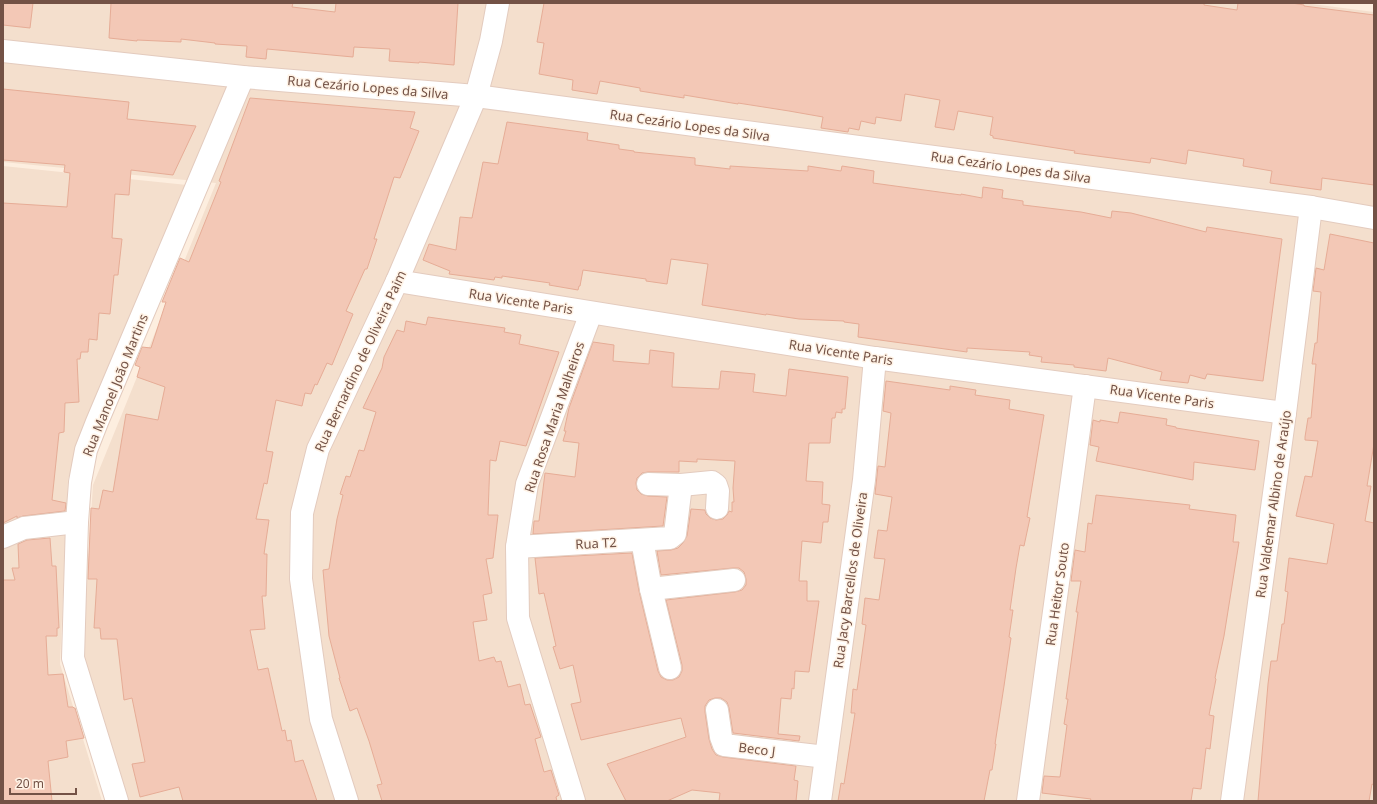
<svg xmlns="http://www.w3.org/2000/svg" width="1377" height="804" font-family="'Noto Sans',sans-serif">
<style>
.residential{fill:#f4dfcd}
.building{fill:#f3c8b6;stroke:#e6ac96}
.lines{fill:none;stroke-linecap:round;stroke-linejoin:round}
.minor-casing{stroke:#e3cbbe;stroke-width:24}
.minor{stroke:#fff;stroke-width:22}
.labels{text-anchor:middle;stroke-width:3;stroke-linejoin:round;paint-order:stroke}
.street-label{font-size:13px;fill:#735246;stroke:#fff3e6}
</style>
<rect width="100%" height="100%" fill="#fdeedf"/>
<!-- residential -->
<g class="residential">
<path d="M3,3H1304L1374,12V801H127L82,654L93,485L216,183L3,162Z"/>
<path d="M3,166L187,185L68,479L60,664L102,801H3Z"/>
</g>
<!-- building -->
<g class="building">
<path d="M3,3H33L30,28L3,25Z"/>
<path d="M111,3H293L292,7L335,12L336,3H458L454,65L419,62V63L389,61L390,49L354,47L353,57L267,49L266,59L246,57L247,46L215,44V43L181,39V42L137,40V41L109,38Z"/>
<path d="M544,3H1204V5L1237,10L1238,3H1292L1304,5V6L1374,15V185L1322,178L1321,190L1270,183L1272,171L1243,166L1244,159L1188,150L1186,164L1151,158L1150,163L1074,153L1075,151L993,138V136L990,135L993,117L958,111L954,130L935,127L940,100L905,94L901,121L876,117L875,124L861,121L859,130L849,128L848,132L821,128L823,117L789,111L738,103V104L684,95V98L640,91V88L600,81L597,94L572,90L573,80L539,74L544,43L537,42Z"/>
<path d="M3,89L129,102L127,119L196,126L173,175L131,170L129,195L115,194L112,238L122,239L118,275H114L110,314L99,313L97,340L89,339L88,352H81L80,359H77L79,402L65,403L64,432L59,433L52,500L66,503L65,511L23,516L17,518V516L3,523V203L67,207L70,173L64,172L65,165L3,160Z"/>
<path d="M250,98L415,112L410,128L419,131L400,178L394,177L374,239H377L367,269H365L346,311L353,314L332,365L327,363L317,385L315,384L311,394L305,393L302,406L276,400L266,451L273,452L267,484L264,483L256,519L269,520L264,554H267L266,596H262L265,629L250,630L258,670L268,668L282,731L285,730L287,741L291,740L295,762L303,760L317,801H183L179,787L140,797L132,764L145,762L132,698L124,700L117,639H101L100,628H94L97,579H88L91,508L99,509L103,490L113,492L126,414L158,420L165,387L137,377L140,367L135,365L142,347L151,348L166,302H162L180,258L189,262L221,182L219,181Z"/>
<path d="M507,122L588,133L587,140L619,145V149L634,151V152L695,158V165L730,169V166L808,171V166L841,171L842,166L874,171L873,183L961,195V194L982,198L983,187L1003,190L1002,198L1023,201V205L1081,212L1111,218L1112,211L1131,213L1206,232L1207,227L1282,239L1263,381L1207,374L1205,379L1190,375L1188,383L1160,380L1162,372L1108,358L1106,371L1074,367V365L1041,362L1042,357L1029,355L1030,352L967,348V352L858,337L859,324L844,322V321L799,319L766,314V315L702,305L708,264L671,259L667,284L646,281V279L583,270L580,286H579L578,290L549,285L550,283L502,276V278L495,277L494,280L449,274L450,271L423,260L429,244L456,250L460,217L472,218L483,162L498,164Z"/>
<path d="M1330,234L1374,243V444L1367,486H1371L1365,521L1374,523V785L1372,784L1369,801H1258L1268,684L1271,661H1277L1282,624H1284L1288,592L1285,591L1289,558L1327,564L1334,524L1296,516L1305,476L1312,477L1318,441L1305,440V437L1308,418H1311L1316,364H1312L1315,343H1317L1321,292L1313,291L1316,268L1324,270Z"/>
<path d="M428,317L505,328L504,332L521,335L519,344L559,352L526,446L500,441L496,461L490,460L488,515H498L493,558L486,559L492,593L483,595L487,620L473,622L479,661L494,657L496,662L501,661L508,687L520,684L525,705L530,704L541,737L535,739L544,772L551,770L559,795L556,797L557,801H382L377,785L382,784L369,741L357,708L350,711L339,678H340L329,636L323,570L329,569L337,519L343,495L340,494L346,476L350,477L359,450L364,451L376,412L363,408L382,368L384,357L397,330L404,332L406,321L426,325Z"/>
<path d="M593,342L614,345L613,361L649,364L650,350L674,353L672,387L719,389L721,371L755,374L753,392L786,396L789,369L848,377L845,409H842V413L836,412L835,418H832L830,443H809L806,481L823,482L822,504L830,505L828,522H823L821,543L802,541L799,581H807V601H819L809,672L795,671L794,689L792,688L791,699L781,698L778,734L800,736L799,741L733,733L729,708L727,702L721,698H715L709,700L705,706V712L709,739L712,749L716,755L723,757L796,766L794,780L798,781L796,801H719L720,793L692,790L667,801H626L607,764L686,737L681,718L581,740L571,704L581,702L573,665L560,669L553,647L556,646L544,593L539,594L535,558L632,553L639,591L658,671L661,677L667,680H673L679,677L682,671V665L666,600L735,592L742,590L746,585V579L744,572L739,568H733L661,575L657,551L671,550L678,548L683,543L687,536L691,509L705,510L706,514L710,518L716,520L723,519L727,515L729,511L732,512V502H734L733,488L735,461L697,459V462L679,461V472H648L642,473L637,478L636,483L637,490L641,494L648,496L667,497L663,526L533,534L534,521H539L545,473L575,477L579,443L563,441L566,431H564L569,408Z"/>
<path d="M886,381L950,390V386L976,390L975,395L1010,400L1009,409L1044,415L1027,517L1030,518L1024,546L1020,545L1016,568L1010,610H1013L1009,637L1011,638L1004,686L995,744H996L992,770H990L984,801H838L841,783L844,784L855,713H851L853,689L857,690L866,625L862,624L865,598L879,600L885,559L874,558L878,530L887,531L892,497L875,494L878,466L885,467L891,413L883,411Z"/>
<path d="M1120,412L1167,419L1166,425L1176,427V428L1259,441L1255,470L1194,462L1193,480L1096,461L1099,447L1090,445L1093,420L1100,422V420L1118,423Z"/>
<path d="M1096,495L1190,505L1189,509L1236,515L1233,542H1239L1224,636L1215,678L1216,679L1209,715L1214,716L1210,749L1206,748L1201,789L1193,788L1191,801H1090L1091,799L1042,793L1044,776L1060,777L1067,725L1064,724L1068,699H1066L1078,612H1076L1081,581H1071L1075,550L1085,552L1088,523L1092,524Z"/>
<path d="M50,538L52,566H56L59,628H57V636H46L48,675L63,674L68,707H73L74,708H75L84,738L66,741L68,757L48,761L52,801H3V580H15L12,568H19L18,544L27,540Z"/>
</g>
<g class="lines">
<!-- minor casing -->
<g class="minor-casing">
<g id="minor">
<path d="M3,51L243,77L476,96L1311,207L1374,218"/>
<path d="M397,281L875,358L1285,413"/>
<path d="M648,484L681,485L712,482L716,485L718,491L717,508"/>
<path d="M3,537L24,528L77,522"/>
<path d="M642,540L651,589L670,668"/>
<path d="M517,547L670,538L675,534L681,485"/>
<path d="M651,589L734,580"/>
<path d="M717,710L721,737L724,745L826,757"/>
<path d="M117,801L73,658L77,522L80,482L86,450L97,422L243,77"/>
<path d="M347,801L321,719L301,579L302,513L318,449L397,281L476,96L491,41L498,3"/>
<path d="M574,801L518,618L517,547L527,484L591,313"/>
<path d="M820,801L864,480L875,358"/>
<path d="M1028,801L1085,386"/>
<path d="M1232,801L1285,413L1311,207"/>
</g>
</g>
<!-- minor -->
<use href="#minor" class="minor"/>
</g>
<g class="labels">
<!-- street labels -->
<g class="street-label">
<text transform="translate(368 87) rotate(5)" y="5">Rua Cezário Lopes da Silva</text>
<text transform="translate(690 125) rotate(8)" y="5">Rua Cezário Lopes da Silva</text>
<text transform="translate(1011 167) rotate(8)" y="5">Rua Cezário Lopes da Silva</text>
<text transform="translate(521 301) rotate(9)" y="5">Rua Vicente Paris</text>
<text transform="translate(841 352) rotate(9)" y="5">Rua Vicente Paris</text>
<text transform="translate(360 361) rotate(-65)" y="5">Rua Bernardino de Oliveira Paim</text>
<text transform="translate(115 385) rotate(-68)" y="5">Rua Manoel João Martins</text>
<text transform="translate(1162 396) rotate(8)" y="5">Rua Vicente Paris</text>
<text transform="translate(554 417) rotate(-71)" y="5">Rua Rosa Maria Malheiros</text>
<text transform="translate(1273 504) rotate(-82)" y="5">Rua Valdemar Albino de Araújo</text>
<text transform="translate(596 543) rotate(-3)" y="5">Rua T2</text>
<text transform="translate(850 580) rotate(-82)" y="5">Rua Jacy Barcellos de Oliveira</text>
<text transform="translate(1057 594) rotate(-82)" y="5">Rua Heitor Souto</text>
<text transform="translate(757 749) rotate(7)" y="5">Beco J</text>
</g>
</g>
<!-- border -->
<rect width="1377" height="804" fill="none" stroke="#735246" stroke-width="8"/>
<!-- scale -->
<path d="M10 788v6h66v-6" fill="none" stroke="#735246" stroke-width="2"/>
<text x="16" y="788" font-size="12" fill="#735246" stroke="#fff3e6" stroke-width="3" paint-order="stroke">20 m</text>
</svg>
